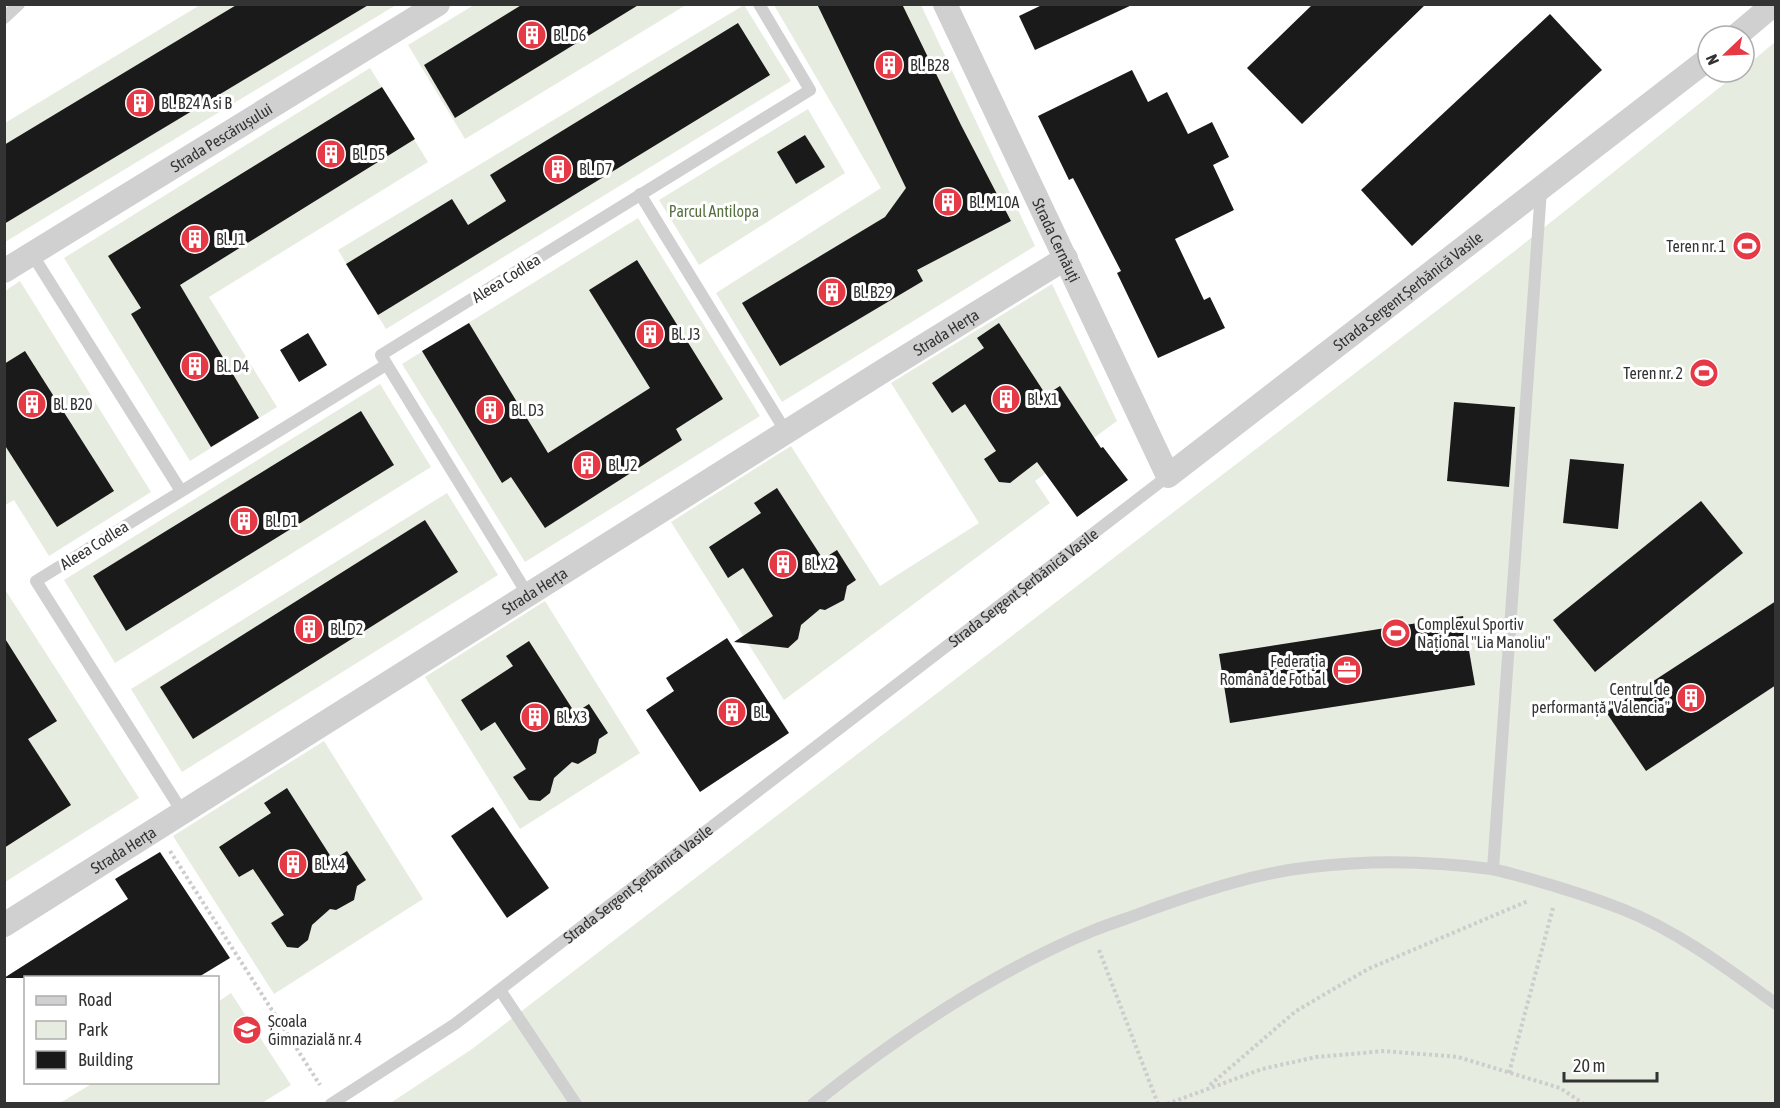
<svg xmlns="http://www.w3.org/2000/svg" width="1780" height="1108" font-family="'Asap Condensed',sans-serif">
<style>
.green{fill:#e6ecdf}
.building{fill:#1a1a1a}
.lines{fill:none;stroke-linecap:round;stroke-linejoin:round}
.path{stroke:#cdcdcd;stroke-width:4;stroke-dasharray:3 3;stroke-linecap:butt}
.lane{stroke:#d0d0d0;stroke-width:12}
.street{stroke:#d0d0d0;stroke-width:24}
.labels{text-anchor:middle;stroke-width:6;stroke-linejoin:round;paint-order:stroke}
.poi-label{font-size:16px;fill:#333;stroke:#fff;text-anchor:start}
.street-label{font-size:16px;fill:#333;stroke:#fff}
.park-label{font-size:16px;fill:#56703f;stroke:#fff}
</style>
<rect width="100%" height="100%" fill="#fff"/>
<!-- green -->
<g class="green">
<path d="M200,5H396L5,242V123Z"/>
<path d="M474,5H686L465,139L408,45Z"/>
<path d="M744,5L791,81L386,329L338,250Z"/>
<path d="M774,5H921L1035,246L782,402L716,293L881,188Z"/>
<path d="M1775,42V1103L389,1104L472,1049L1516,250L1739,72H1744V68Z"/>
<path d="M370,68L428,162L209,297L277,407L190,461L64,258Z"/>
<path d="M808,109L845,173L699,265L659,200Z"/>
<path d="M638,218L760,416L525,562L402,364Z"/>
<path d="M20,281L151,492L49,556L14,500L5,505V291Z"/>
<path d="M1052,284L1117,421L1035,481L1050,503L784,700L671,522L791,446L880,586L979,523L891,383Z"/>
<path d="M380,384L431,467L115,663L64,580Z"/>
<path d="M447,493L498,575L182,772L131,689Z"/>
<path d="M4,588L139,798L5,882H4Z"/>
<path d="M545,601L640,753L520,829L425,677Z"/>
<path d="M324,741L423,899L274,994L173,836Z"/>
<path d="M231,993L291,1085L262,1103H60L93,1083L218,1082V1002Z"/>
</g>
<!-- building -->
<g class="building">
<path d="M238,4H370L4,224V145Z"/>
<path d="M523,4H640L455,118L424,65Z"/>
<path d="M817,4H902L961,125L1011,221L917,270L923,281L780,366L742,303L885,217L906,188Z"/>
<path d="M1044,4H1134L1035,50L1019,16Z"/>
<path d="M1313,4H1426L1302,124L1247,68Z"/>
<path d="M1550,14L1602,70L1412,246L1361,190Z"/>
<path d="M738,23L770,75L378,315L346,264L452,199L468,225L506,201L490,175Z"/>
<path d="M1132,70L1148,102L1167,92L1188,134L1212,122L1229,157L1213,165L1234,210L1175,239L1204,300L1210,297L1225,328L1158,358L1117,273L1121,271L1073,178L1069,180L1038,116Z"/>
<path d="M382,87L415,139L180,285L259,418L211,447L131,314L141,308L108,256Z"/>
<path d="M805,135L825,167L796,184L777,152Z"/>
<path d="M637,260L723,399L676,429L682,440L545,528L511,477L502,483L422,351L469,323L548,453L650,388L589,290Z"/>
<path d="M999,323L1046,395L1060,386L1101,448L1103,447L1128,480L1077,517L1037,462L1010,483L999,482L984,459L996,451L965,404L952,413L932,383L984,348L977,338Z"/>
<path d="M308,333L327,365L299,382L280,350Z"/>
<path d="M25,351L114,491L57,527L4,444V364Z"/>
<path d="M1454,402L1515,407L1509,487L1447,481Z"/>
<path d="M361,411L394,465L126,631L93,576Z"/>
<path d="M1570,459L1624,464L1618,529L1563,523Z"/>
<path d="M777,488L823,559L837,550L856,580L847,586L844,600L825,610L820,609L801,625L798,639L788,648L734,642L773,616L743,568L728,578L709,547L761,513L754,503Z"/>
<path d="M1701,501L1743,553L1595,672L1553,620Z"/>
<path d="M425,520L458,572L193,739L160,687Z"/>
<path d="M1776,601V685L1646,771L1606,712Z"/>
<path d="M1463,616L1475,685L1230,723L1219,654Z"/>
<path d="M4,637L57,721L28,739L71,805L4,848Z"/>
<path d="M727,638L789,733L700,792L646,710L674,691L666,678Z"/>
<path d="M529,641L575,713L589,704L608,733L599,739L596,753L578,764L572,762L554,778L550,793L540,801L529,800L513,777L526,769L495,722L481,731L461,700L513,666L506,656Z"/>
<path d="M287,788L333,860L347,851L366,880L357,886L354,900L336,910L330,909L312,925L308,940L298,948L287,947L271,923L284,915L253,869L239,877L219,847L271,813L264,803Z"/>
<path d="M493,807L549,888L507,918L451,836Z"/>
<path d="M160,852L230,958L197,978H4L128,899L115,879Z"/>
</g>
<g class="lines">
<!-- path -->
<g class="path">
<path d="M170,851L320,1085"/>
<path d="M1099,950L1158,1104"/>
<path d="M1509,1073L1553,908"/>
<path d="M1210,1085L1296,1011L1368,969L1528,901"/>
<path d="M1167,1104L1262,1069L1316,1057L1385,1051L1458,1057L1560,1088L1584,1104"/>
</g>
<!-- lane -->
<g class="lane">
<path d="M4,18L19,4"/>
<path d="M640,194L786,432"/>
<path d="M32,254L181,491"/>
<path d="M528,595L381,355L810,90L759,4"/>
<path d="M183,813L36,581L386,365"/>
<path d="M1493,869L1541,190"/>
<path d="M500,990L576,1104"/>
<path id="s1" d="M331,1104L455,1024L1168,476"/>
<path d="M813,1104C899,1035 991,973 1092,931C1112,923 1132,917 1152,909C1203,891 1256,873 1311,867C1370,860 1431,861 1491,869C1503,871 1515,875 1527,878C1559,887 1591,897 1622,909C1678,931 1728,969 1776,1004"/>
</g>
<!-- street -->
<g class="street">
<path id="s2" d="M945,4L1168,476L1708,59"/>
<path d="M1736,36L1774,4"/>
<path id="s3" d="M4,271L438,4"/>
<path id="s4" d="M4,925L883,371L1066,258"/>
</g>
</g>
<!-- icons -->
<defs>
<g id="building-disc" transform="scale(1.5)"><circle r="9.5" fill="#e63946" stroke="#fff"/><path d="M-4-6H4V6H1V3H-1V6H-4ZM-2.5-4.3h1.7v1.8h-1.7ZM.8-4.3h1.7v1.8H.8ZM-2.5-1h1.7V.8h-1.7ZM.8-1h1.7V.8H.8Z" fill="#fff"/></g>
<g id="stadium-disc" transform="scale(1.5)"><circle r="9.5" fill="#e63946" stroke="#fff"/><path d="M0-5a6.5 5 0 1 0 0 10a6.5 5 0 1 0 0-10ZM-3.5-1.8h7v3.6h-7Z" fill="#fff"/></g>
<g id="office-disc" transform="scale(1.5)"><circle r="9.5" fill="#e63946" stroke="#fff"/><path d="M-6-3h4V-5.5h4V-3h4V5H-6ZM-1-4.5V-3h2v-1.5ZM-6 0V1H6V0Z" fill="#fff"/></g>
<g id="school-disc" transform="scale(1.5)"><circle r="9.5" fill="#e63946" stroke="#fff"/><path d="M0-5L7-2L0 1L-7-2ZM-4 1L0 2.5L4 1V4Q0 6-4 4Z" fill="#fff"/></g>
</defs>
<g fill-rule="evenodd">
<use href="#building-disc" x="532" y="35"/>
<use href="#building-disc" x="889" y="65"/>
<use href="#building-disc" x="140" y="103"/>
<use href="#building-disc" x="331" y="154"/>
<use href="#building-disc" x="558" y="169"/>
<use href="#building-disc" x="948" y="202"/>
<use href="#building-disc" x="195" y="239"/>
<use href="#stadium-disc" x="1747" y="246"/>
<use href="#building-disc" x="832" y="292"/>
<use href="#building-disc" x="650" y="334"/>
<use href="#building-disc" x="195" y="366"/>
<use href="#stadium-disc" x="1704" y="373"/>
<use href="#building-disc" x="1006" y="399"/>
<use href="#building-disc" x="32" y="404"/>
<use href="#building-disc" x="490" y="410"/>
<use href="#building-disc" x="587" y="465"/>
<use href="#building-disc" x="244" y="521"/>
<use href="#building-disc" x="783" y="564"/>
<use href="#building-disc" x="309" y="629"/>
<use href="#stadium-disc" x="1396" y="633"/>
<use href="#office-disc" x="1347" y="670"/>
<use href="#building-disc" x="1691" y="698"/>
<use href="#building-disc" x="732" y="712"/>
<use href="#building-disc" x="535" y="717"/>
<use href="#building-disc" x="293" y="864"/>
<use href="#school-disc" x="247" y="1030"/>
</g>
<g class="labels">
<!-- poi labels -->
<g class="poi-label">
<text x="553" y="41">Bl. D6</text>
<text x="910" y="71">Bl. B28</text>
<text x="161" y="109">Bl. B24 A si B</text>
<text x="352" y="160">Bl. D5</text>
<text x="579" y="175">Bl. D7</text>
<text x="969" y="208">Bl. M10A</text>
<text x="216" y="245">Bl. J1</text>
<text x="1726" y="252" text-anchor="end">Teren nr. 1</text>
<text x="853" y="298">Bl. B29</text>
<text x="671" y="340">Bl. J3</text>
<text x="216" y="372">Bl. D4</text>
<text x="1683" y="379" text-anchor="end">Teren nr. 2</text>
<text x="1027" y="405">Bl. X1</text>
<text x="53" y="410">Bl. B20</text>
<text x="511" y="416">Bl. D3</text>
<text x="608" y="471">Bl. J2</text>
<text x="265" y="527">Bl. D1</text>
<text x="804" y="570">Bl. X2</text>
<text x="1417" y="630">Complexul Sportiv<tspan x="1417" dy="18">Național "Lia Manoliu"</tspan></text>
<text x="330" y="635">Bl. D2</text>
<text x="1326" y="667" text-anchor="end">Federația<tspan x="1326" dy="18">Română de Fotbal</tspan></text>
<text x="1670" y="695" text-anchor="end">Centrul de<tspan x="1670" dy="18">performanță "Valencia"</tspan></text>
<text x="753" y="718">Bl.</text>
<text x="556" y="723">Bl. X3</text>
<text x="314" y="870">Bl. X4</text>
<text x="268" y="1027">Școala<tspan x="268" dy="18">Gimnazială nr. 4</tspan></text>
</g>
<!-- street labels -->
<g class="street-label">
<text dy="6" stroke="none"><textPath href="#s3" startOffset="255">Strada Pescărușului</textPath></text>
<text dy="6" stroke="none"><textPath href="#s2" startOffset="261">Strada Cernăuți</textPath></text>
<text transform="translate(506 278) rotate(-32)" y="6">Aleea Codlea</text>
<text dy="6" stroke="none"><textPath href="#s2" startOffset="825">Strada Sergent Șerbănică Vasile</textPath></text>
<text dy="6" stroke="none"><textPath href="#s4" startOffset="1113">Strada Herța</textPath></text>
<text transform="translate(94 545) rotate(-32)" y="6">Aleea Codlea</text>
<text dy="6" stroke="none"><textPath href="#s1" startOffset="864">Strada Sergent Șerbănică Vasile</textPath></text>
<text dy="6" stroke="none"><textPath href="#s4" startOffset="627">Strada Herța</textPath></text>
<text dy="6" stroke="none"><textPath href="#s4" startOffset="141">Strada Herța</textPath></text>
<text dy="6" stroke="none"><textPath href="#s1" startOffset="378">Strada Sergent Șerbănică Vasile</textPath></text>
</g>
<!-- park labels -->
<g class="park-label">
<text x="714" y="217">Parcul Antilopa</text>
</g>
</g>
<!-- border -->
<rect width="1780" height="1108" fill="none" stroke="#333333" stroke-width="12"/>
<!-- legend -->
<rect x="24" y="976" width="195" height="108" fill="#ffffff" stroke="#adadad" stroke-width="1.5"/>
<rect x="36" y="996" width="30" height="9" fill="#d0d0d0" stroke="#adadad" stroke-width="1.5"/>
<text x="78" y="1006" font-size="18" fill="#333333">Road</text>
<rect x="36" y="1021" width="30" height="18" fill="#e6ecdf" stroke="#adadad" stroke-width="1.5"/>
<text x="78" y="1036" font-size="18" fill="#333333">Park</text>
<rect x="36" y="1051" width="30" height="18" fill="#1a1a1a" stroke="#adadad" stroke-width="1.5"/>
<text x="78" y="1066" font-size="18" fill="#333333">Building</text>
<!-- north arrow -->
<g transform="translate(1726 54) rotate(247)"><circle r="28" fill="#ffffff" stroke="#adadad" stroke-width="1.5"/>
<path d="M0-4.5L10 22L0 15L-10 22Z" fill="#e63946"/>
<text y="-9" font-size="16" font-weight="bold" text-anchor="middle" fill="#333333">N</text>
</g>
<!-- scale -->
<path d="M1564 1072v9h93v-9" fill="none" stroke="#333333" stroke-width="3"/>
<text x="1573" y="1072" font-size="18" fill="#333333" stroke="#ffffff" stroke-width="4.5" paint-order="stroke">20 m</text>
</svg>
